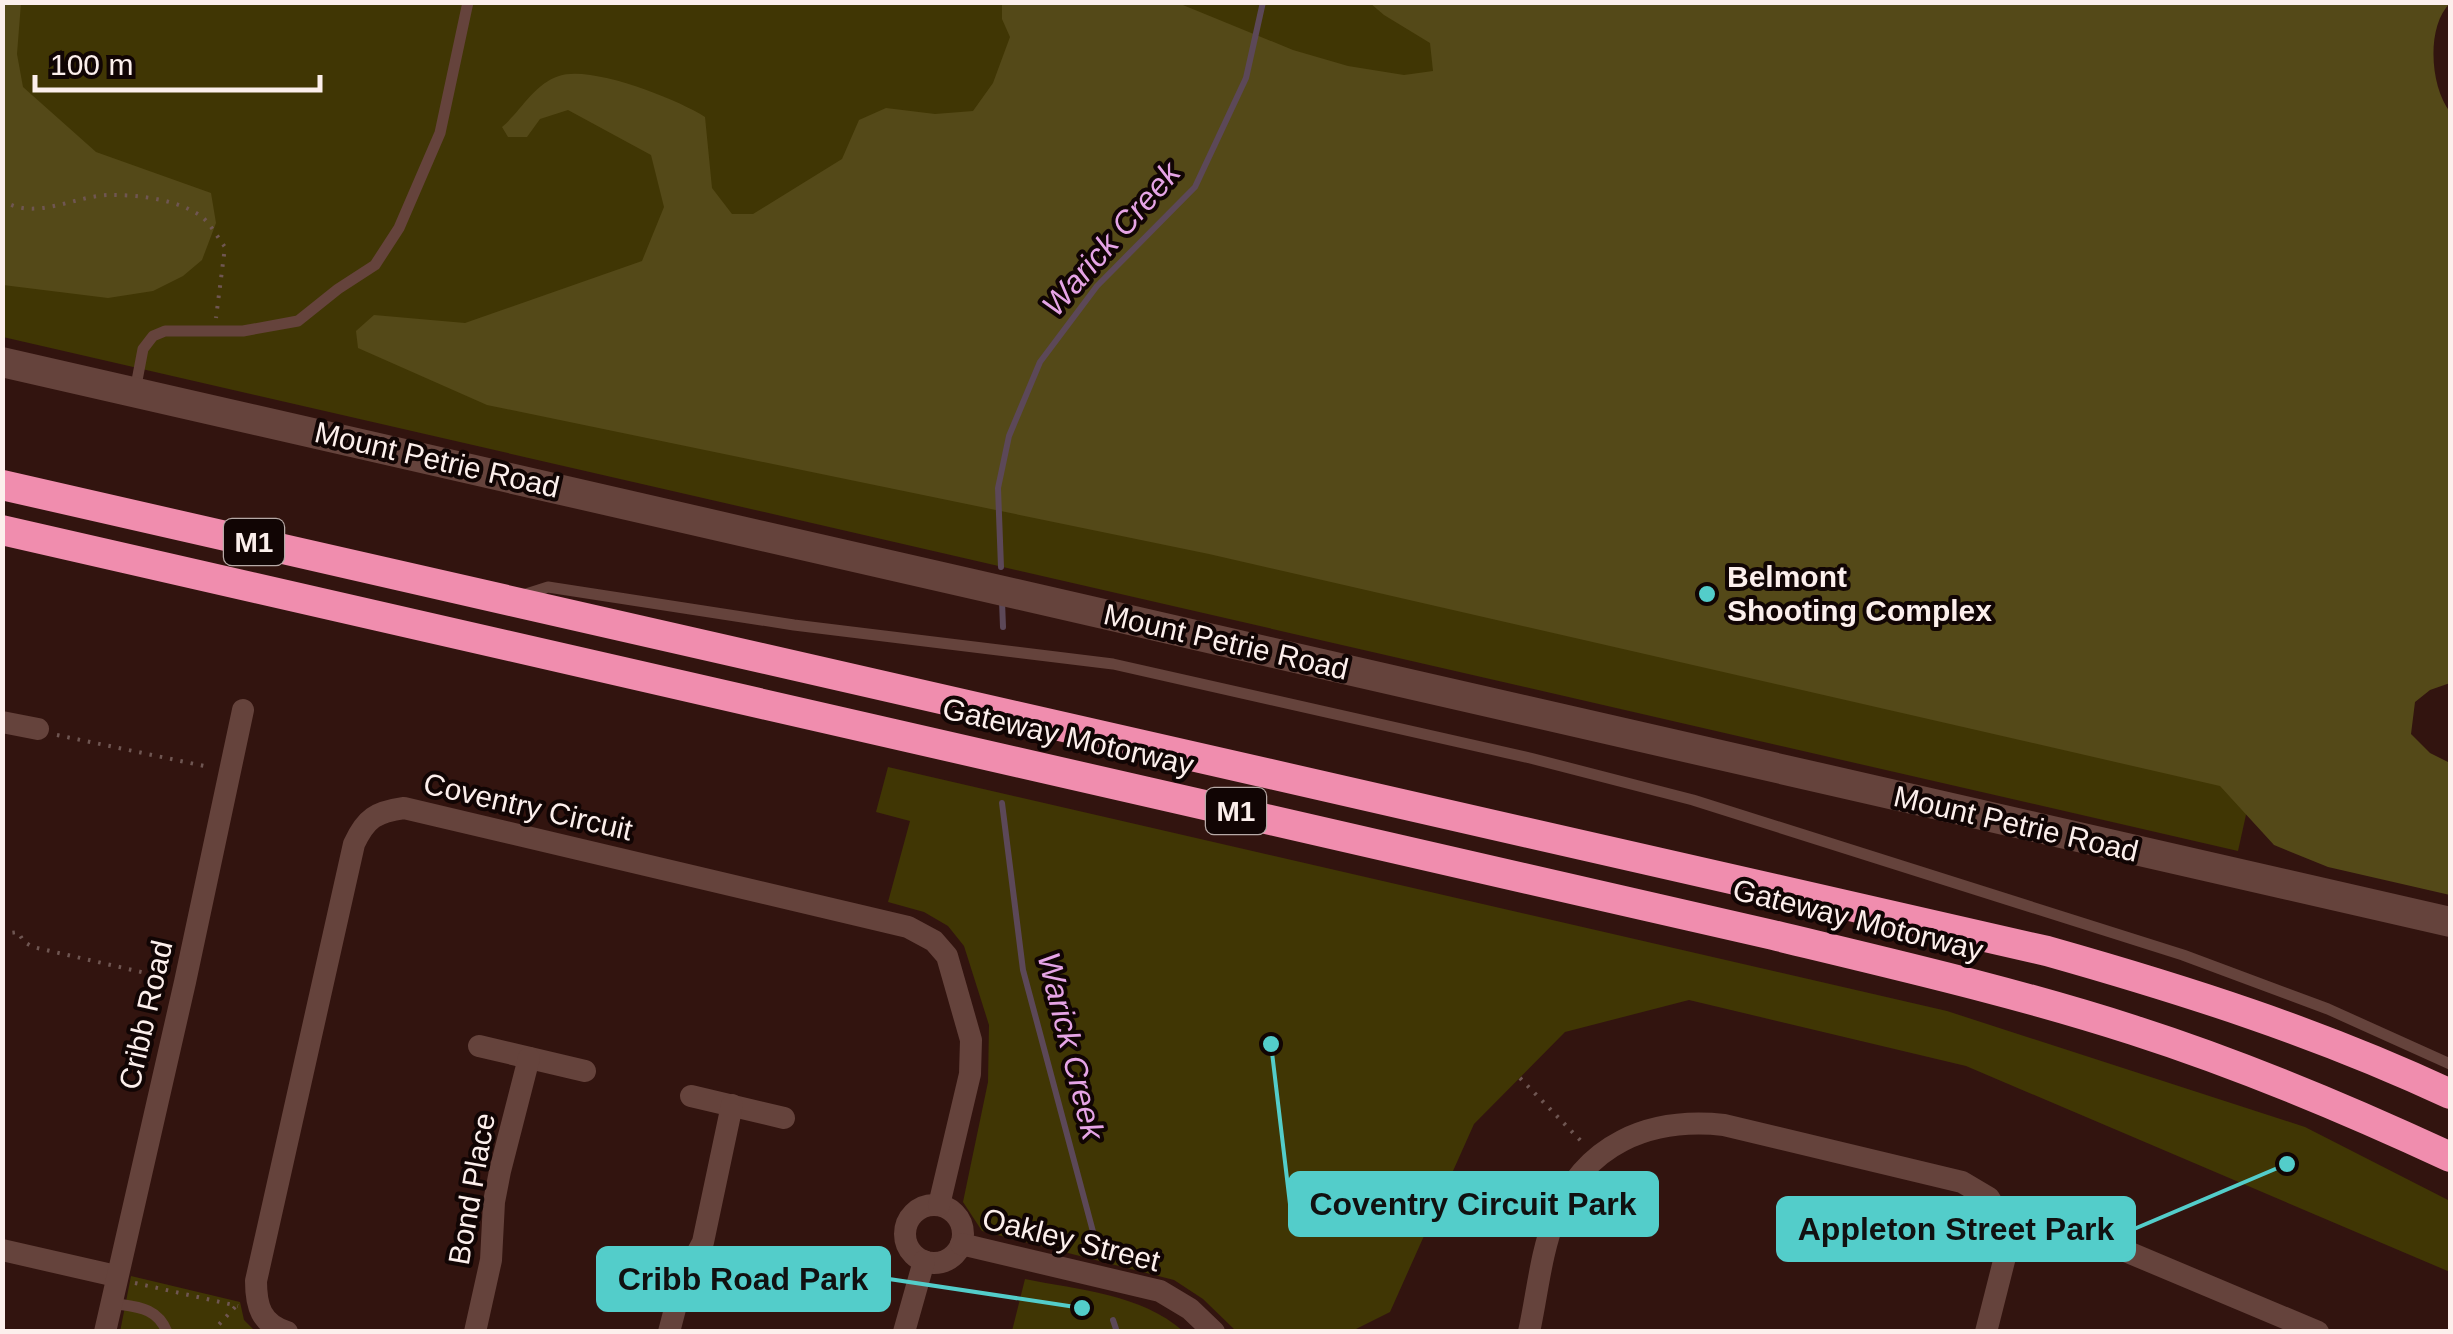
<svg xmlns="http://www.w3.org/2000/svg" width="2453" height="1334" font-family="Arial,sans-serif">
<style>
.green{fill:#403604}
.forest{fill:#544918}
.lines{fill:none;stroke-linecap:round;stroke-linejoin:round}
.stream{stroke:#5c4858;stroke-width:6}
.path{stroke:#6f5652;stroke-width:4;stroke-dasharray:2.5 8;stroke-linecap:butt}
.lane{stroke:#65433c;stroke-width:11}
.street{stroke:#65433c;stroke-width:22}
.secondary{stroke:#65433c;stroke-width:30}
.highway{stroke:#f08dae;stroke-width:30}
.poi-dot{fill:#53cdca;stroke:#110504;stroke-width:4}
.labels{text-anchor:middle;stroke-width:8;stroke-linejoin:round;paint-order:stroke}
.shield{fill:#110504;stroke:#b6a9a6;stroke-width:2.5}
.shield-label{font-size:28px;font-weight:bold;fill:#fcefec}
.street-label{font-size:30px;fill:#fcefec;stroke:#110504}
.poi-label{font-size:30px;font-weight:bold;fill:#fcefec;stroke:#110504;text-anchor:start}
.water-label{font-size:32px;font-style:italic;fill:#e6a4e6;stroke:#110504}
.leader{fill:none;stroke:#53cdca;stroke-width:4}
.callout-dot{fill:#53cdca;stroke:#110504;stroke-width:4}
.callout{fill:#53cdca;stroke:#53cdca;stroke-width:4}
.callout-label{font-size:32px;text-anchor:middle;font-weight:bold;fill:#111}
</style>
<rect width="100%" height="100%" fill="#32140f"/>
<!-- green -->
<g class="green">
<path d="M3,3H2425L2238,851L3,337Z"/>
<path d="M888,767L1947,1011L2305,1127L2450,1201V1272L1966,1066L1689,1000L1565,1032L1474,1124L1390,1312L1352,1331H1236L1203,1299L1174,1280L982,1231L963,1202L988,1082L989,1025L964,946L948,926L924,912L888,902L910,821L876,812Z"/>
<path d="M131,1276L240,1302L244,1320L255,1331L120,1332Z"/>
<path d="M1025,1279C1079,1290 1141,1294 1183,1331H1012Z"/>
</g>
<!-- forest -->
<g class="forest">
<path d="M3,2L21,3L17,54L23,87L96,152L211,193L216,223L202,260L183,276L153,291L108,298L3,285Z"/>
<path d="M1002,3H1178L1293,50L1348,66L1404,75L1433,71L1430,43L1384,15L1370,3H2450C2426,27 2430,86 2450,112V683L2430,690L2415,702L2411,734L2430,753L2450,763V895L2328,867L2274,845L2220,786L1209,554L487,405L358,348L356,331L374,315L465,323L642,261L664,207L651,155L568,110L540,119L527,137H508L502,127C521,111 534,84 559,76C591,65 677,99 705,117L712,188L732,214H753L842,159L859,120L886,108L935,114L973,111L993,83L1010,37L1002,19Z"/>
</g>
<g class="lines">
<!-- stream -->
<g class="stream">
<path d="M1001,567L998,488L1009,436L1040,362L1097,286L1195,187L1246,78L1263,2"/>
<path d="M1002,601L1003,627"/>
<path d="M1002,803L1023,970L1095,1239"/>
<path d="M1113,1320L1117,1332"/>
</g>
<!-- path -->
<g class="path">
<path d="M2,200C34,222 76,195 110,195C139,195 176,199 201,216C210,223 218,238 225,247L216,318"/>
<path d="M57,735L209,767"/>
<path d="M2,934L18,932L24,942L33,947L167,978"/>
<path d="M1520,1078L1582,1142"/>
<path d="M135,1283L238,1306"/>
<path d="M212,1332L236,1306"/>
</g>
<!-- lane -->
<g class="lane">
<path d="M135,391L143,349L153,336L165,331H243L298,321L338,289L375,265L399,228L440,133L468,2"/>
<path d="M523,595L548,587L794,625L1113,664L1530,758L1693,800L2183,955L2328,1009L2450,1064"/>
<path d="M111,1303C135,1307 157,1306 167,1332"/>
</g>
<!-- street -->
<g class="street">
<path d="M2,722L38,729"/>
<path d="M479,1046L585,1071"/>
<path d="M691,1096L784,1118"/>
<circle cx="934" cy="1234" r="29"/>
<path d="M961,1244L1160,1291L1190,1309L1214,1332"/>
<path d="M2,1250L116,1276"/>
<path d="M105,1332L185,982L243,710"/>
<path d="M287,1332C261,1324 256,1306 256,1281L354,844C366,818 376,812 404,808L908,927L934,941L947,956L971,1040L970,1074L939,1205"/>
<path d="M475,1332L491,1260L494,1202L500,1171L529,1058"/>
<path d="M669,1332L682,1282L703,1242L732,1105"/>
<path d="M904,1332L924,1261"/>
<path d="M1529,1332C1537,1296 1541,1251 1555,1218C1584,1144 1649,1117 1724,1125L1962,1182L1989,1198L2004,1224L2054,1221L2318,1332"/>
<path d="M1986,1332L2006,1253L2004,1224"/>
</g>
<!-- secondary -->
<path class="secondary" d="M2,362L2450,922"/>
<!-- highway -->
<g class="highway">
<path d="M2,485L2047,951C2185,990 2320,1033 2450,1094"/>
<path d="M2,530L1773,935C1893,964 2015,992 2133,1030C2242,1065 2347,1109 2450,1157"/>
</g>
</g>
<!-- markers -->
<circle class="poi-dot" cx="1707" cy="594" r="10"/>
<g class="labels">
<!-- shield labels -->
<g class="shield">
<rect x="224" y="519" width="60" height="46" rx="8"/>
<rect x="1206" y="788" width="60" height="46" rx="8"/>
</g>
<g class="shield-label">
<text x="254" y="552">M1</text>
<text x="1236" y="821">M1</text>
</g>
<!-- street labels -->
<g class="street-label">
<text transform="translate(437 460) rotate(13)" y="10">Mount Petrie Road</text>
<text transform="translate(1226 642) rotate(13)" y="10">Mount Petrie Road</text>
<text transform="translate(1068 737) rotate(13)" y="10">Gateway Motorway</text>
<text transform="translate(528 807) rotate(13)" y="10">Coventry Circuit</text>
<text transform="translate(2016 824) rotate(13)" y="10">Mount Petrie Road</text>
<text transform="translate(1858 920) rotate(14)" y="10">Gateway Motorway</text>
<text transform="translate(146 1015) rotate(-77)" y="10">Cribb Road</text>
<text transform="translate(472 1189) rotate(-80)" y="10">Bond Place</text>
<text transform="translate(1071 1240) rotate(14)" y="10">Oakley Street</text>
</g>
<!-- poi labels -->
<g class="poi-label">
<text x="1727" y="587">Belmont<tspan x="1727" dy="34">Shooting Complex</tspan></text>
</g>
<!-- water labels -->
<g class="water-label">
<text transform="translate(1111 239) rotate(-49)" y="11">Warick Creek</text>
<text transform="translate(1071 1046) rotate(76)" y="11">Warick Creek</text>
</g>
</g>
<!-- callouts -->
<path class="leader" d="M1271 1044L1290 1204M2287 1164L2134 1229M1082 1308L889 1279"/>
<g class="callout-dot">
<circle cx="1271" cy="1044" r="10"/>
<circle cx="2287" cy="1164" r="10"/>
<circle cx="1082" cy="1308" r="10"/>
</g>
<g class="callout">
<rect x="1290" y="1173" width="367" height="62" rx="10"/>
<rect x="1778" y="1198" width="356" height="62" rx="10"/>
<rect x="598" y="1248" width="291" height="62" rx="10"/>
</g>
<g class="callout-label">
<text x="1473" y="1215">Coventry Circuit Park</text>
<text x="1956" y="1240">Appleton Street Park</text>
<text x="743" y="1290">Cribb Road Park</text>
</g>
<!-- border -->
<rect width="2453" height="1334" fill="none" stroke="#fcefec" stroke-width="10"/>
<!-- scale -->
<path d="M35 75v15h285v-15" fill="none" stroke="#fcefec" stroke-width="5"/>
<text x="50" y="75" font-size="30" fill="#fcefec" stroke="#110504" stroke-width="8" paint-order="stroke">100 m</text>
</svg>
